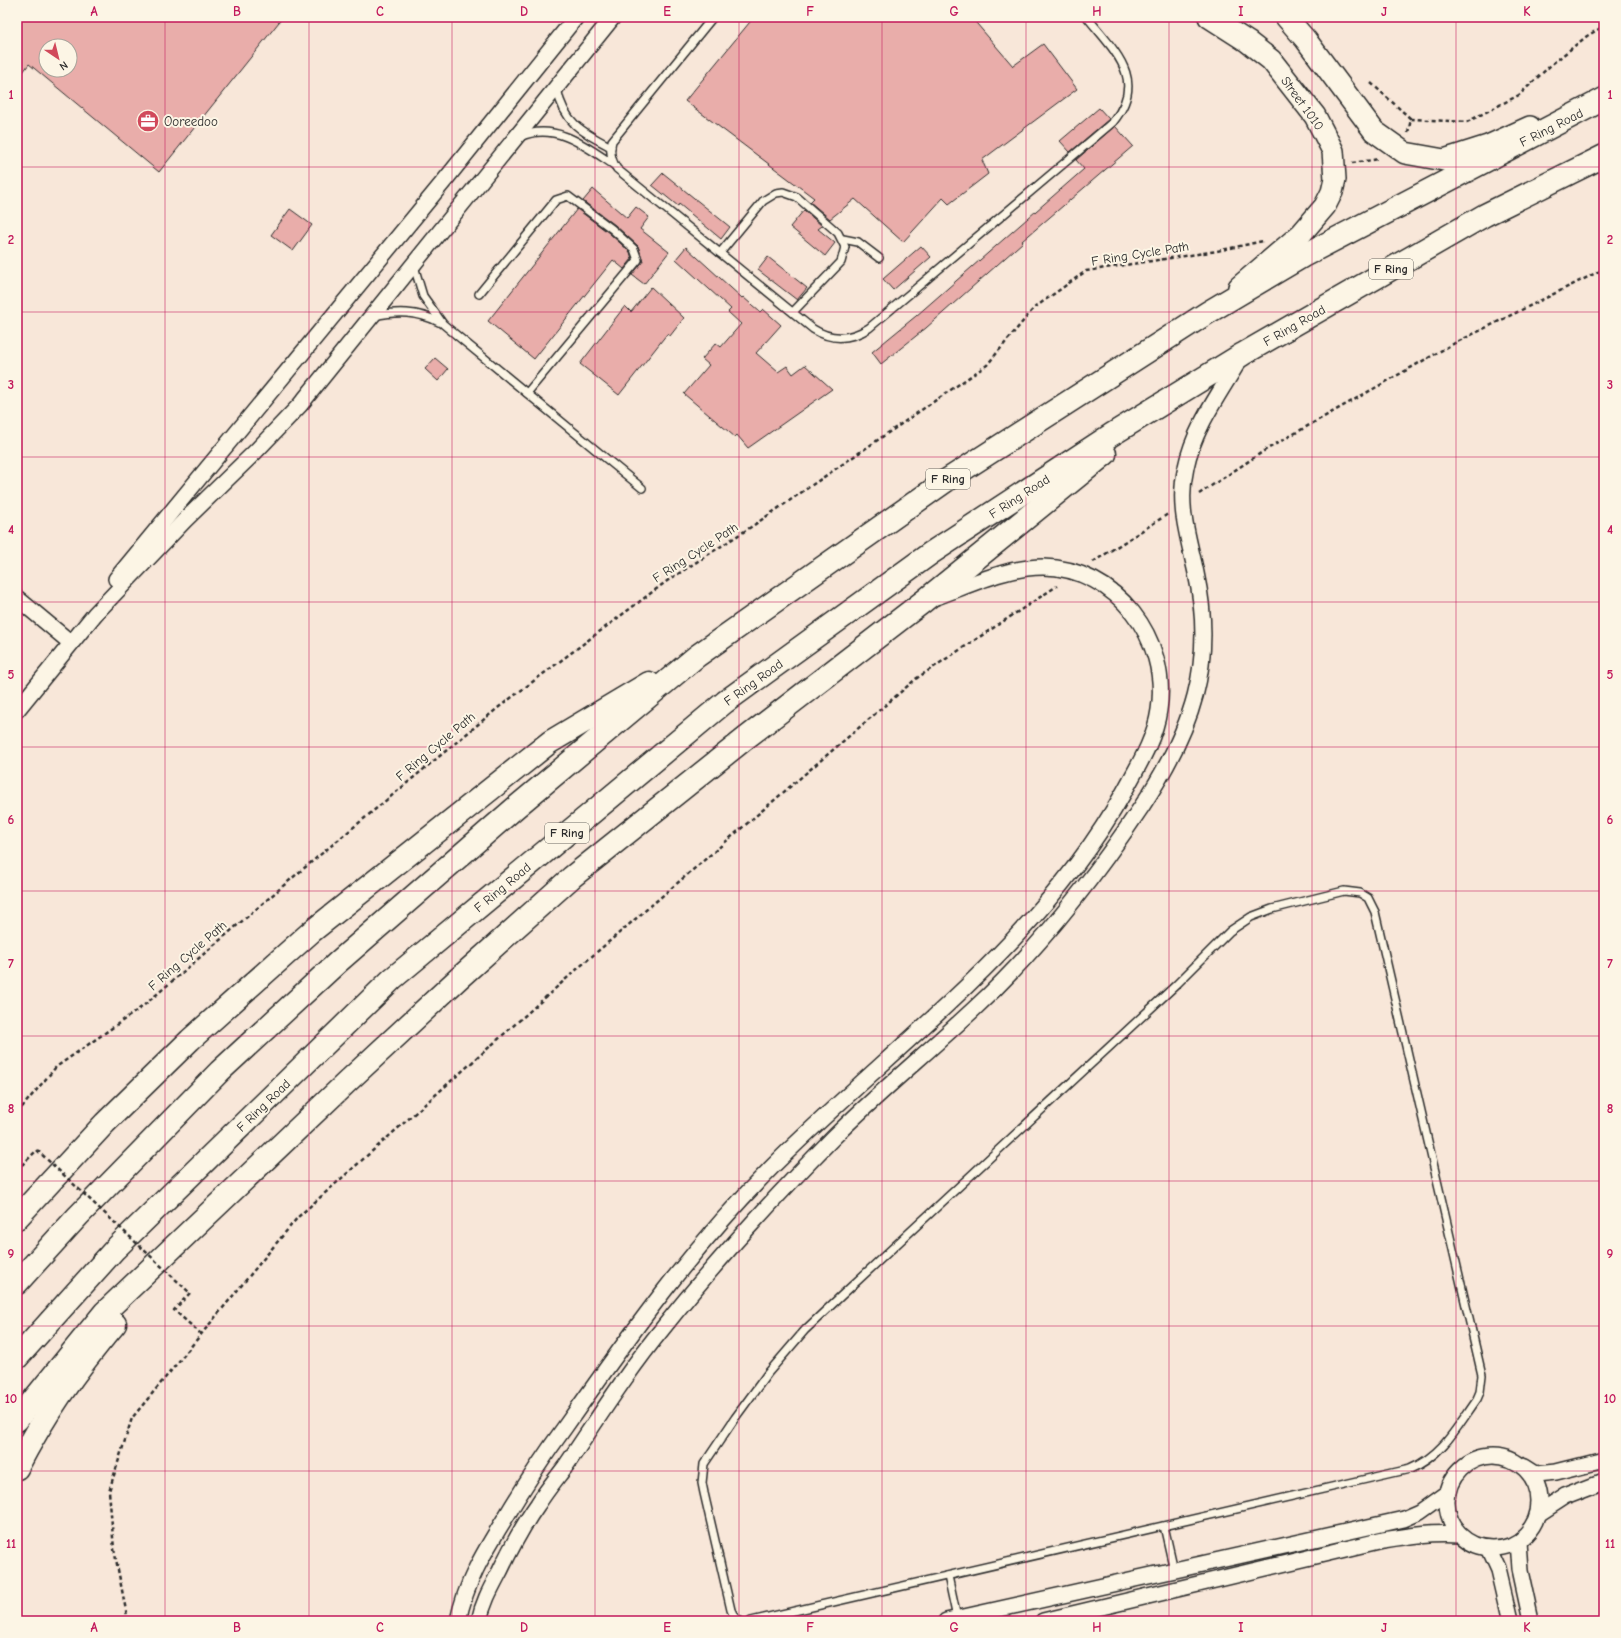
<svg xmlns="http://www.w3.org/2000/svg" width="1621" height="1638" font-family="'Comic Neue',sans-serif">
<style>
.building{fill:#e9adaa;stroke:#2b2b2b;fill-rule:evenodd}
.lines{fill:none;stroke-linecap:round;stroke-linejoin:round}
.lane-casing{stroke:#2b2b2b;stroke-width:10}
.street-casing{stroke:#2b2b2b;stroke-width:18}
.secondary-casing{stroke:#2b2b2b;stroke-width:24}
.highway-casing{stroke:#2b2b2b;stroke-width:25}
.path{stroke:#2b2b2b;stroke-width:2.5;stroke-dasharray:4 3;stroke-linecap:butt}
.lane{stroke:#fcf5e5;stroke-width:7}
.street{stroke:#fcf5e5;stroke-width:15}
.secondary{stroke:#fcf5e5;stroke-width:21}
.highway{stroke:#fcf5e5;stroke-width:22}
.path-bridge{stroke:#2b2b2b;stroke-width:2.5;stroke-dasharray:4 3;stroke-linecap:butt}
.grid{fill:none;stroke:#c2185b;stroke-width:1;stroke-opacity:0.55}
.labels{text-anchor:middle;stroke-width:4;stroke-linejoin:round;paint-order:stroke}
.shield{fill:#fcf5e5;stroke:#6a6863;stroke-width:1}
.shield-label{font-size:12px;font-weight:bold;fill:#2b2b2b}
.street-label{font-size:13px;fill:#2b2b2b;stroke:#fcf5e5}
.poi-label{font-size:13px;fill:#2b2b2b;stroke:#fcf5e5;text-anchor:start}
.neatline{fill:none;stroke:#c2185b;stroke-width:1.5}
.grid-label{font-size:13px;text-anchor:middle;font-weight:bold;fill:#c2185b}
</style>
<rect width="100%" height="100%" fill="#f8e7d9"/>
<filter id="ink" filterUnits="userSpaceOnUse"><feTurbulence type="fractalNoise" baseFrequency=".025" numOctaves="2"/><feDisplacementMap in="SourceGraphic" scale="8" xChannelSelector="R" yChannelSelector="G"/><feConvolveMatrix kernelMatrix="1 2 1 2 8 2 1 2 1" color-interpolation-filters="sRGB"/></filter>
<g filter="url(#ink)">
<!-- building -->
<g class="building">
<path d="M17,17H283L159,172L29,64L17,80ZM46,46H70V70H46Z"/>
<path d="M754,17H971L1013,66L1043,44L1077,89L982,160L988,174L949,204L943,198L903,242L855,199L830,219L810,202L814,198L685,101Z"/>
<path d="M1099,108L1109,119L1070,152L1060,141Z"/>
<path d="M1115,126L1133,146L1022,241L1023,242L926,328L881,364L872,352L916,316L1084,169L1076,160Z"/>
<path d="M663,173L730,227L721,239L679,204L678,206L652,185Z"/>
<path d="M593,189L627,218L636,207L649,217L640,229L669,252L644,284L632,275L643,261L638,246L615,225L583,201Z"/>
<path d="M290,209L312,225L293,251L271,235Z"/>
<path d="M577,209L609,233L630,252L632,259L624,269L613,260L534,359L488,321Z"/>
<path d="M804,210L822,226L818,229L835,243L825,256L790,227Z"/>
<path d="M921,246L931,257L893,290L883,279Z"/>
<path d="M686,247L742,298L743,297L760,312L763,309L781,325L756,353L778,372L787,366L793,374L805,365L832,389L748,448L737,435L735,437L684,394L709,365L702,359L716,343L721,347L741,324L728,312L731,309L676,259Z"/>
<path d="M768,257L807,288L797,300L758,270Z"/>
<path d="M651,287L684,318L670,336L667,334L619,395L580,364L625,306L631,312Z"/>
<path d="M435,358L448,369L438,381L425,369Z"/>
</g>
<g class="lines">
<!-- lane casing -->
<g class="lane-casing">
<g id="lane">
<path d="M713,17L612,141C609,152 611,160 617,169L813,329C832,341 850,340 869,328L1113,122C1148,79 1114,51 1087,17"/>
<path d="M557,89C564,123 582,132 611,147"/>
<path d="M520,137C555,121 587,147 614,165"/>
<path d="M843,239L858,242L879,258"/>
<path d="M720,253L763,201L776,193L783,192L797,197L838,233L845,247L841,262L793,312"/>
<path d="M414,266L423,296L443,324L642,488"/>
<path d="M479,294L556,200L568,196L612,229L634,249L638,260L527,393"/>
<path d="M374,316C397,311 417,311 439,322"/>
<path d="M1164,1526L1174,1570"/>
<path d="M948,1576L957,1618"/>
<path d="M740,1621L735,1618L731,1610L704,1493L702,1483L704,1464L735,1418L768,1373L805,1330L841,1296L1176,985L1230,931L1251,917L1272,909L1344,891L1360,893L1368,898L1375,912L1482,1375L1480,1392L1477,1399C1457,1427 1442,1456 1410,1469L751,1621"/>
</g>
</g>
<!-- street casing -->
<g class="street-casing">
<g id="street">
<path d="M116,579L445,180L576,17"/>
<path d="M17,598L71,643"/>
<path d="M17,710L95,614L185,520L255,452L300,405L613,17"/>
<circle cx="1493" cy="1502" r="46"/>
<path d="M1525,1467L1536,1474L1556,1472L1604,1460"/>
<path d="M1539,1513L1565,1496L1604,1481"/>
<path d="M1518,1542L1520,1570L1531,1621"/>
<path d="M1488,1548L1498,1570L1510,1621"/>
<path d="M458,1621C466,1582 483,1554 504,1520C523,1488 543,1457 565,1427C631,1333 692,1247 774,1165C894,1045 1040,943 1124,792C1138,766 1155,739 1159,710C1170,639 1116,568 1043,567C1007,567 970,585 936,597"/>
<path d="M479,1621C483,1602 491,1588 500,1571C511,1548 523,1525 538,1504C546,1491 556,1479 565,1467C597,1420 627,1372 663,1328C716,1261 773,1199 833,1138C878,1093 928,1052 975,1008C1039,949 1094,878 1142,806C1192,730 1216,664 1196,573C1188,535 1177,506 1186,467C1194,427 1221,392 1241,357"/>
<path d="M946,1621L1404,1519L1420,1512L1448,1492"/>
<path d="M1043,1621L1383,1540C1408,1536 1433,1532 1459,1534"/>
</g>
</g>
<!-- secondary casing -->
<g class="secondary-casing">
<g id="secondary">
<path d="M1209,17L1248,42L1271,60L1315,116L1333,151L1335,179L1332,192L1325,206L1301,234L1239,287"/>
<path d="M1286,17L1306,40L1374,131L1405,153L1444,160L1488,146L1530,127"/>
</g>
</g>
<!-- highway casing -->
<g class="highway-casing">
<g id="highway">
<path d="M17,1218L105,1123L190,1040L311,932L550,742L649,683"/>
<path d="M17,1283L78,1216L220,1071L338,962L515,808L697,656L947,480L1207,313L1303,256L1604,99"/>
<path d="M17,1358L115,1249L392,979L725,702L931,553L1111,435L1243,354L1485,215L1604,156"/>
<path d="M17,1420L105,1312L347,1082L458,979L572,877L746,738L924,601L1105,454"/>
<path d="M17,1468C43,1417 78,1367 115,1324"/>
</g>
</g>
<!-- path -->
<g class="path">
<path d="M1371,83L1411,119"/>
<path d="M1408,133L1411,119L1467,122L1519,95L1552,64L1587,36L1604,26"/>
<path d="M1352,163L1379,159"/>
<path d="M1199,494L1267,449L1451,345L1604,269"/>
<path d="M1093,562L1168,514"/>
<path d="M17,1113L56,1067L142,1007L297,874L499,707L667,581L751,527L987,365L1034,308L1086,271L1217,251L1263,241"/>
<path d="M17,1166L19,1168L37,1150"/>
<path d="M190,1293L174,1310L201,1334"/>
<path d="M128,1621L114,1549L109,1491L132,1418L298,1217L584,963L917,678L1057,586"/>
</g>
<!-- lane -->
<use href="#lane" class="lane"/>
<!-- street -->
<use href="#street" class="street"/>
<!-- secondary -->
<use href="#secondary" class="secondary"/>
<!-- highway -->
<use href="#highway" class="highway"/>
<!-- path-bridge -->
<path class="path-bridge" d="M37,1150L190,1293"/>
</g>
</g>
<!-- grid -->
<path class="grid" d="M165,17V1621M309,17V1621M452,17V1621M595,17V1621M739,17V1621M882,17V1621M1026,17V1621M1169,17V1621M1312,17V1621M1456,17V1621M17,167H1604M17,312H1604M17,457H1604M17,602H1604M17,747H1604M17,891H1604M17,1036H1604M17,1181H1604M17,1326H1604M17,1471H1604"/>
<!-- icons -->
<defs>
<g id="office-disc" transform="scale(1.15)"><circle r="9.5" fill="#d1495b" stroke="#fcf5e5"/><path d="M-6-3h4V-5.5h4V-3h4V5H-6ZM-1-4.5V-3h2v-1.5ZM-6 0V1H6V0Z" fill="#fff"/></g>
</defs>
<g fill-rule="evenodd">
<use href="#office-disc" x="148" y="121"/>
</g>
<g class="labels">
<!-- shield labels -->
<g class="shield">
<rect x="1369" y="259" width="44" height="20" rx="3"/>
<rect x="926" y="469" width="44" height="20" rx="3"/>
<rect x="545" y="823" width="44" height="20" rx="3"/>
</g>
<g class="shield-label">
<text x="1391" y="273">F Ring</text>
<text x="948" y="483">F Ring</text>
<text x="567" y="837">F Ring</text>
</g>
<!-- street labels -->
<g class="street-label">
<text transform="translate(1303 103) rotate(54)" y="5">Street 1010</text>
<text transform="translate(1551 127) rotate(-27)" y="5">F Ring Road</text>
<text transform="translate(1140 253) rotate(-9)" y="5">F Ring Cycle Path</text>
<text transform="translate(1294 325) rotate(-30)" y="5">F Ring Road</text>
<text transform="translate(1019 496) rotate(-33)" y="5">F Ring Road</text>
<text transform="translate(695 552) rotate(-33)" y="5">F Ring Cycle Path</text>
<text transform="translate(753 682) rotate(-36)" y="5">F Ring Road</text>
<text transform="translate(435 746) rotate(-40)" y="5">F Ring Cycle Path</text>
<text transform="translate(502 887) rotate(-40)" y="5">F Ring Road</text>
<text transform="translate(187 955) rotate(-41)" y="5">F Ring Cycle Path</text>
<text transform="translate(263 1105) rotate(-44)" y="5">F Ring Road</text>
</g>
<!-- poi labels -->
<g class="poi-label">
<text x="164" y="126">Ooreedoo</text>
</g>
</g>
<!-- margin -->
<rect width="1621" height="1638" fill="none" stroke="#fcf5e5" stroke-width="44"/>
<!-- north arrow -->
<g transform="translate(58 58) rotate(145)"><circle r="19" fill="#fcf5e5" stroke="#a8a49b"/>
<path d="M0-3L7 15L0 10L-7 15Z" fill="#d1495b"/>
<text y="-6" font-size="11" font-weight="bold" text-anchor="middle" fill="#2b2b2b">N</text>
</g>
<rect x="22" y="22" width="1577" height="1594" class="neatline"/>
<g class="grid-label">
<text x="94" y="16">A</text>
<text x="237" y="16">B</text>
<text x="380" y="16">C</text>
<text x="524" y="16">D</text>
<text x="667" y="16">E</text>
<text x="810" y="16">F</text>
<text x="954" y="16">G</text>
<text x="1097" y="16">H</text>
<text x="1241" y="16">I</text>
<text x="1384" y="16">J</text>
<text x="1527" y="16">K</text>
<text x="11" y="99">1</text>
<text x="1610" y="99">1</text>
<text x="11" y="244">2</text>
<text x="1610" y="244">2</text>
<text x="11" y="389">3</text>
<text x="1610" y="389">3</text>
<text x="11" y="534">4</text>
<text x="1610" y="534">4</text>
<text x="11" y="679">5</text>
<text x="1610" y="679">5</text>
<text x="11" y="824">6</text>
<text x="1610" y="824">6</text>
<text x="11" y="968">7</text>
<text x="1610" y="968">7</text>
<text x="11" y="1113">8</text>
<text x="1610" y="1113">8</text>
<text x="11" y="1258">9</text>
<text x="1610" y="1258">9</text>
<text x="11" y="1403">10</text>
<text x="1610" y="1403">10</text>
<text x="11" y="1548">11</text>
<text x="1610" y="1548">11</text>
<text x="94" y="1632">A</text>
<text x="237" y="1632">B</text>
<text x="380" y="1632">C</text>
<text x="524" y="1632">D</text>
<text x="667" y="1632">E</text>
<text x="810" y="1632">F</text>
<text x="954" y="1632">G</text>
<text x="1097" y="1632">H</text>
<text x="1241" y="1632">I</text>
<text x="1384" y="1632">J</text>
<text x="1527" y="1632">K</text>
</g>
</svg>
